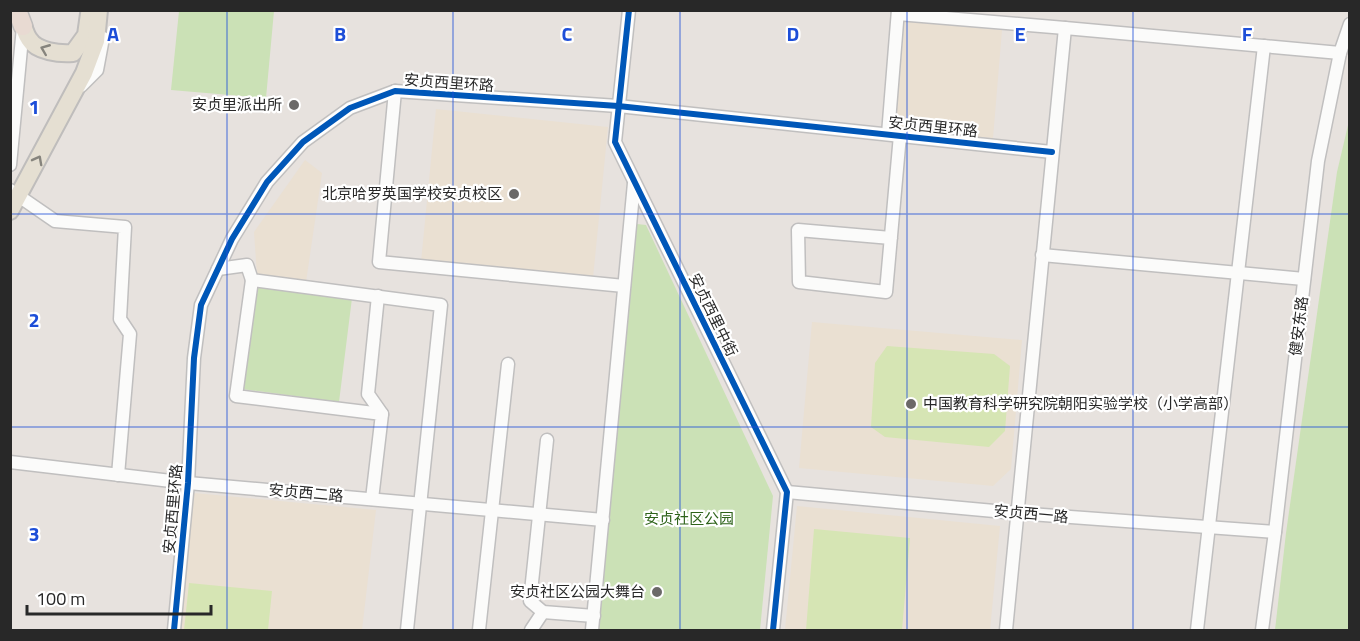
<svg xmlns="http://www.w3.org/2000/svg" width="1360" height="641" font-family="'Titillium Web','Noto Sans SC',sans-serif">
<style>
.education{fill:#eae0d2}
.green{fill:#cbe1b6}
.pitch{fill:#d6e5b4}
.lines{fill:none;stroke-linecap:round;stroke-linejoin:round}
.minor-casing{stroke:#c0bfbf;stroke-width:15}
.major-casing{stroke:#bfbdbc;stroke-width:20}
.highway-casing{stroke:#bfbdbc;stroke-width:21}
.minor{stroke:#fbfbfa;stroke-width:12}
.major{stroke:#e5dfd2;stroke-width:16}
.highway{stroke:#e8dad2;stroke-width:18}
.cycleway-casing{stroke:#fff;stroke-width:10}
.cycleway{stroke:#0057b8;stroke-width:6}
.oneway{stroke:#86847d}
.grid{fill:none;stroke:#1d4ed8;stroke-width:1.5;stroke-opacity:0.55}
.poi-dot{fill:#6b6968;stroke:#fff;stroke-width:2}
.labels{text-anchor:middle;stroke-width:4.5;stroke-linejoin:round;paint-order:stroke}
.street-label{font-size:15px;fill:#282828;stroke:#fff}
.poi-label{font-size:15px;fill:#282828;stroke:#fff;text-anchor:end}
.park-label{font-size:15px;fill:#2e631a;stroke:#fff}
.grid-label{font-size:20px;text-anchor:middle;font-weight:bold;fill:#1d4ed8;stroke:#fff;stroke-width:4.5;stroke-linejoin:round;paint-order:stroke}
</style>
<rect width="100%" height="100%" fill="#e7e2de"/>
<!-- education -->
<g class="education">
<path d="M905,21L1002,30L993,138L895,130Z"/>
<path d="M436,109L608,127L593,278L421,262Z"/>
<path d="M305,160L322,173L306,282L257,275L254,232Z"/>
<path d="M812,322L1022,340L1011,469L993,486L799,468Z"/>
<path d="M194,493L376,510L362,630H181Z"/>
<path d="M797,506L1000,526L990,630H785Z"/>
</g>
<!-- green -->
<g class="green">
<path d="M179,11H274L266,98L171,90Z"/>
<path d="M1349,121V630H1275L1286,533L1337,172Z"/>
<path d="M637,224L646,225L773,496L760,630H597L633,232Z"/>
<path d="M256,285L352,298L339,402L242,389Z"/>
</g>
<!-- pitch -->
<g class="pitch">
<path d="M887,346L994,354L1010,366L1005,431L989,447L885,437L871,427L875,363Z"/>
<path d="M814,529L910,538L902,630H806Z"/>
<path d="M189,583L272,591L268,630H184Z"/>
</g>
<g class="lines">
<!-- minor casing -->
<g class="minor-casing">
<g id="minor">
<path d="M629,10L615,142L787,492L773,630"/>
<path d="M898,14L1065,28L1340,53"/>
<path d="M81,86L97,70L103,38"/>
<path d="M395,91L379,262L624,286"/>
<path d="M888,134L898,10"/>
<path d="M10,165L23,27"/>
<path d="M10,190L55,221L125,227L120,319L130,334L118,475"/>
<path d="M891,238L798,230L799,282L886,292L900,135"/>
<path d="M1042,255L1304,279"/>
<path d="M218,269L247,265L252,280L441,305L407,630"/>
<path d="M252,280L236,396L382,414L372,499"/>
<path d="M378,296L368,394L382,414"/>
<path d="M547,440L530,601L543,612L594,616"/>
<path d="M10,462L188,483L603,520"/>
<path d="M787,492L1016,513L1275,532"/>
<path d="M174,630L188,483L194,358L201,305L232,239L267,182L303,142L350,108L395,91L618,106L1052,152"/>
<path d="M479,630L508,364"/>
<path d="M531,630L543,612"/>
<path d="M592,630L634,183"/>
<path d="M1006,630L1065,28"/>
<path d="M1197,630L1264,46"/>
<path d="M1262,630L1275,532L1318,161L1340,53L1350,24"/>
</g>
</g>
<!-- major casing -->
<g class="major-casing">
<g id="major">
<path d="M23,26C25,30 26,35 29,39C37,52 60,54 73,53L86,35L89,14"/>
<path d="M10,211L84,73L96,41L99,10"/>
</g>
</g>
<!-- highway casing -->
<g class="highway-casing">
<path id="highway" d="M17,10L23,26"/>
</g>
<!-- minor -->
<use href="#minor" class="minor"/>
<!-- major -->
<use href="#major" class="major"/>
<!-- highway -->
<use href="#highway" class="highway"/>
<!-- cycleway casing -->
<g class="cycleway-casing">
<g id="cycleway">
<path d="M629,10L615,142L787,492L773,630"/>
<path d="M174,630L188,483L194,358L201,305L232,239L267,182L303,142L350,108L395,91L618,106L1052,152"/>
</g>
</g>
<!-- cycleway -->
<use href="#cycleway" class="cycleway"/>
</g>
<!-- one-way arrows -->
<defs><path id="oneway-chevron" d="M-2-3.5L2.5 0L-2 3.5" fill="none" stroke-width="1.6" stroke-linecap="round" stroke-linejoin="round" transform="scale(1.5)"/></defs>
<g class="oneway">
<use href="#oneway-chevron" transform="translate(45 49) rotate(-158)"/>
<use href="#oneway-chevron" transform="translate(38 160) rotate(-62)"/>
</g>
<!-- grid -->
<path class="grid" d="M227,10V630M453,10V630M680,10V630M907,10V630M1133,10V630M10,214H1350M10,427H1350"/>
<!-- markers -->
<g class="poi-dot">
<circle cx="294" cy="105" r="6"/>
<circle cx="514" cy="194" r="6"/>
<circle cx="911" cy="404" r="6"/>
<circle cx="657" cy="592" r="6"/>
</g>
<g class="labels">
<!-- street labels -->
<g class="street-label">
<text transform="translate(449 83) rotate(4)" y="5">安贞西里环路</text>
<text transform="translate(933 127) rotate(6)" y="5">安贞西里环路</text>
<text transform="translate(713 315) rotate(64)" y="5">安贞西里中街</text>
<text transform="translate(1299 326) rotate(-83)" y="5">健安东路</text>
<text transform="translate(306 493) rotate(5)" y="5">安贞西二路</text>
<text transform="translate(173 509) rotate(-85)" y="5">安贞西里环路</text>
<text transform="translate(1031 514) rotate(5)" y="5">安贞西一路</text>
</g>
<!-- poi labels -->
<g class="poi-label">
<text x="282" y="110">安贞里派出所</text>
<text x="502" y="199">北京哈罗英国学校安贞校区</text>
<text x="923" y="409" text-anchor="start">中国教育科学研究院朝阳实验学校（小学高部）</text>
<text x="645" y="597">安贞社区公园大舞台</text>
</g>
<!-- park labels -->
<g class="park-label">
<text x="689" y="524">安贞社区公园</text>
</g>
</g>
<g class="grid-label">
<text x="113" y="41">A</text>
<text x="340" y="41">B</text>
<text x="567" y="41">C</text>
<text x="793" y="41">D</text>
<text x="1020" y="41">E</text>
<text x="1247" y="41">F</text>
<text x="34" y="114">1</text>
<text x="34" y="327">2</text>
<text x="34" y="541">3</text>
</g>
<!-- border -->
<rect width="1360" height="641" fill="none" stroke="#282828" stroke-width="24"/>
<!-- scale -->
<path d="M27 605v9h184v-9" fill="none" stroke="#282828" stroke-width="3"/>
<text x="36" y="605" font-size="18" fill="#282828" stroke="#ffffff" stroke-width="4.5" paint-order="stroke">100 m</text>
</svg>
